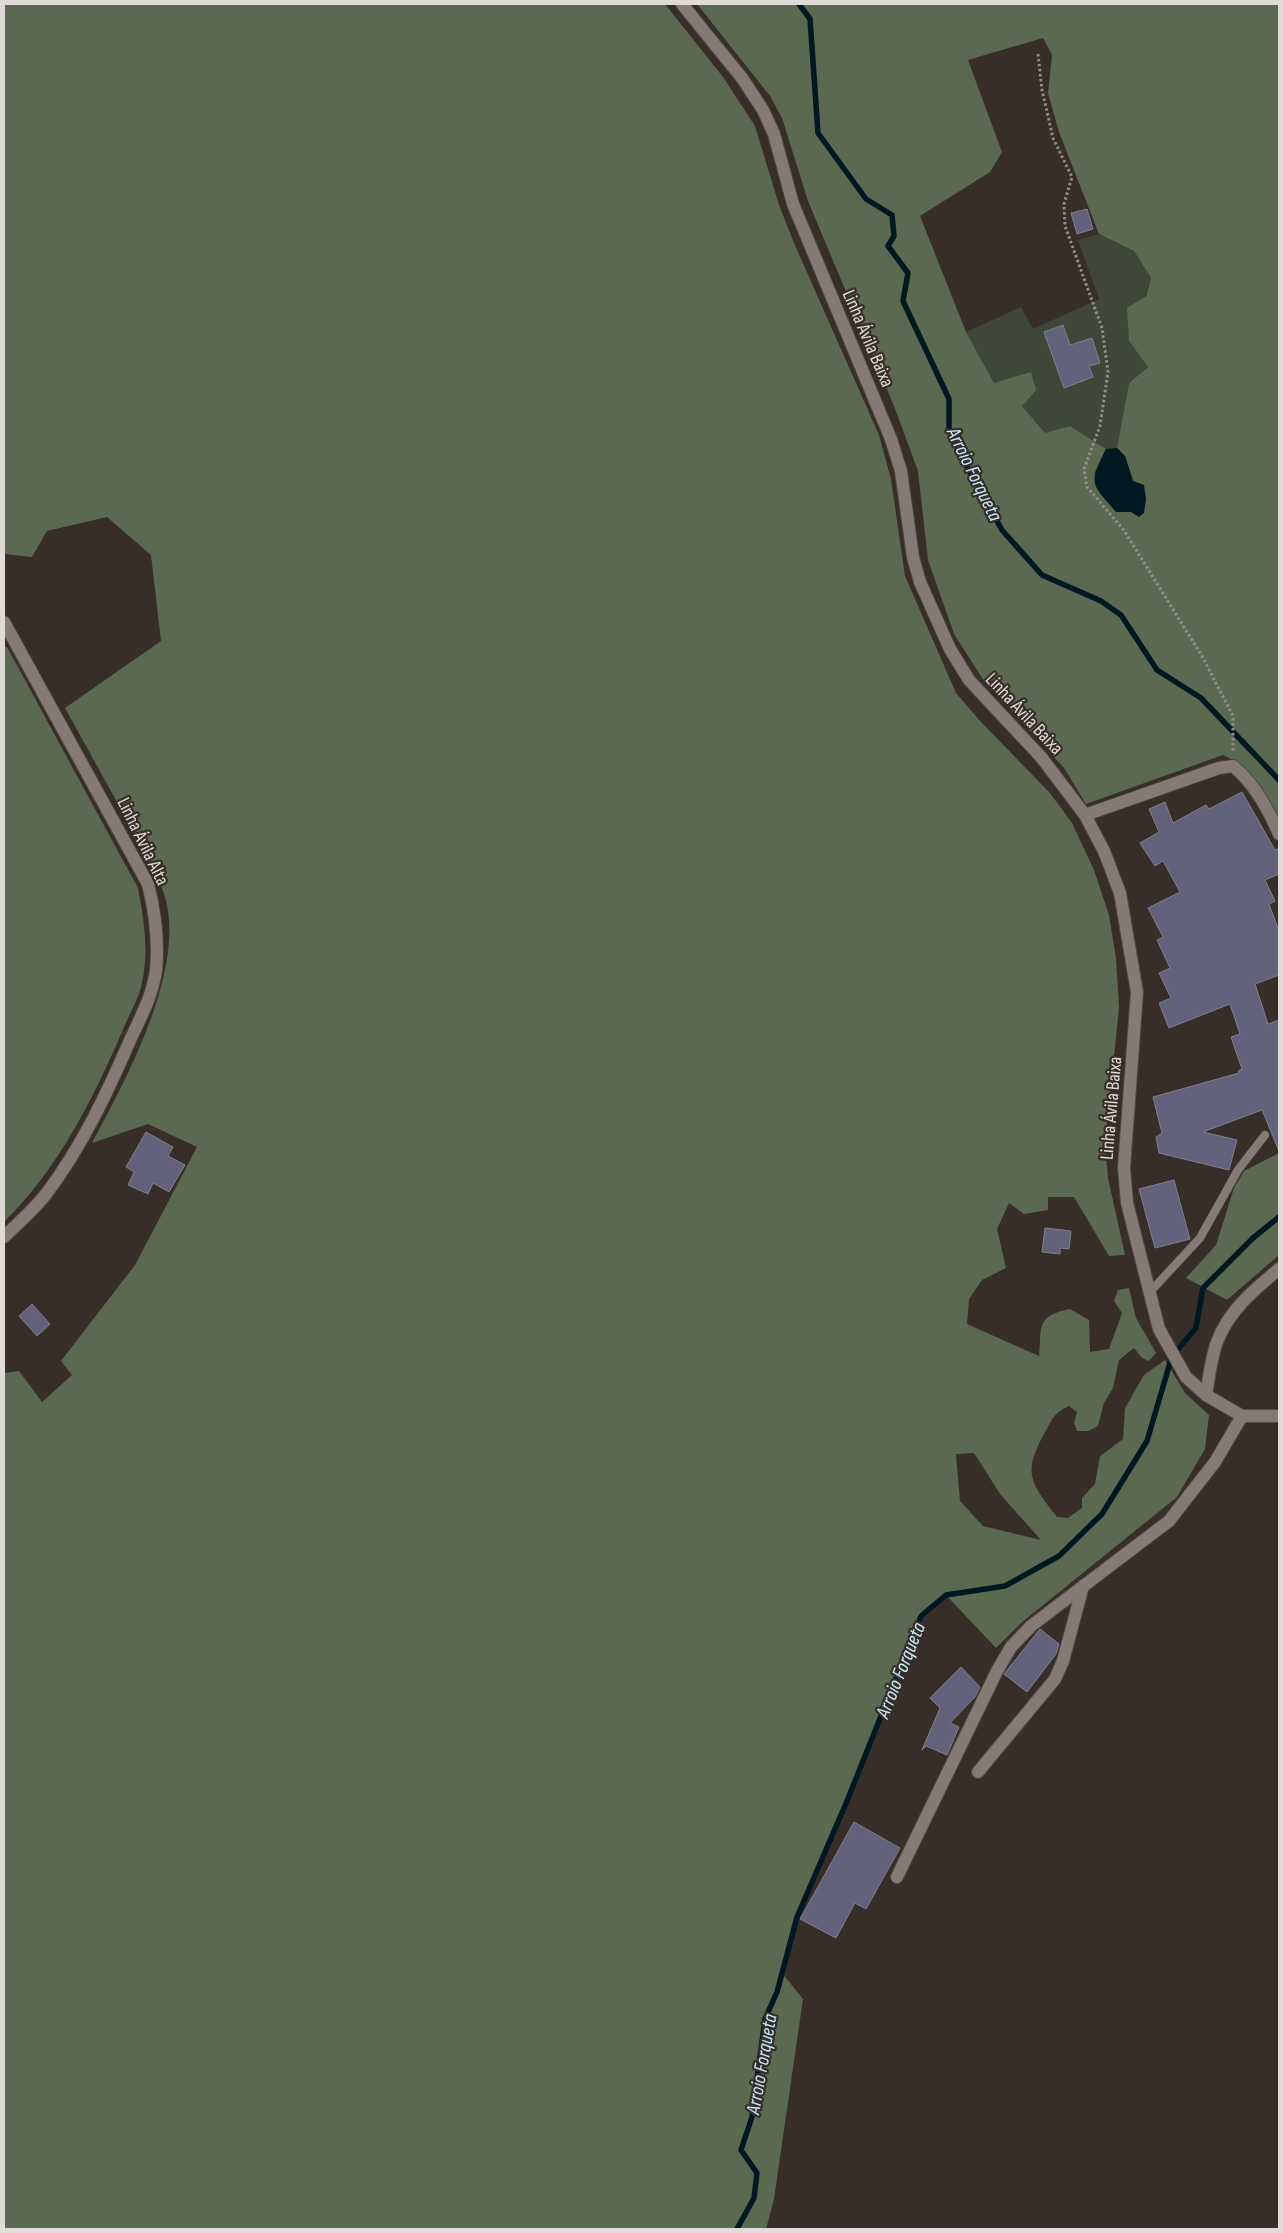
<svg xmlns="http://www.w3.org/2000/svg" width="1283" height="2233" font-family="'Sofia Sans Condensed',sans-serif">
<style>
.green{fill:#3f4738}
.forest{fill:#5c6951;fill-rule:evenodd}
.water{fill:#001822}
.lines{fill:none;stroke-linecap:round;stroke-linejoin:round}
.stream{stroke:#001822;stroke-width:5.5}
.building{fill:#63627c;stroke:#80808a}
.service-casing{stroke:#504945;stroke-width:9}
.minor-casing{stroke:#504945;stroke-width:14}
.tertiary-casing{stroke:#504945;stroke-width:14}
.path{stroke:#948c89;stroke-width:3;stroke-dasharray:2.5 2.5;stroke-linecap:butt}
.service{stroke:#857a75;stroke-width:8}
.minor{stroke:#857a75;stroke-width:12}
.tertiary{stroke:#857a75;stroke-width:12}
.labels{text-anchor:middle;stroke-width:4.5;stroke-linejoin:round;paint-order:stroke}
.street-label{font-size:19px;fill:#e0dad8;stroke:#372d29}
.water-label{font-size:20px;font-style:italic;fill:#c6eaf9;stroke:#372d29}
</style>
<rect width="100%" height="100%" fill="#372d29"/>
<!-- green -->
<path class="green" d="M1099,234L1134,251L1151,278L1129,341L1148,367L1129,383L1117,448L1106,449L1070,426L1045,434L1022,406L994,383L966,332L1021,307L1033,329L1099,299L1078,240Z"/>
<!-- forest -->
<g class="forest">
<path d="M4,4H665L723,77L755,126L779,205L794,243L879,435L891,479L905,576L956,693L981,722L1050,793L1072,823L1094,870L1109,915L1116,958L1119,1008L1105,1145L1108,1178L1125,1255L1109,1256L1074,1197H1048V1210L1024,1214L1009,1203L997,1229L1006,1268L982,1280L969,1299L967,1324L1039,1356C1042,1327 1035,1316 1070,1309L1089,1320L1090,1352L1109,1349L1122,1313L1114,1301L1118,1290L1129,1288L1136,1318L1156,1353L1149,1361L1142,1358L1134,1348L1119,1360L1113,1388L1104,1403L1098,1426L1088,1431H1077L1074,1423L1077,1412L1069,1406C1053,1414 1053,1418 1044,1434C1022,1474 1031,1483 1057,1517L1068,1518L1082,1508V1498L1095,1484L1100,1456L1123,1439L1125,1408L1144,1375L1165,1360L1185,1393L1209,1415L1205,1449L1177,1497L1021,1623L996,1648L946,1595L921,1616L847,1801L797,1917L782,1973L803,1999L774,2199L766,2229H4V1373L19,1371L42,1402L72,1375L61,1361L135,1265L197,1147L148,1124L92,1143C126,1079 186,970 165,897C157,870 141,846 128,822C107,784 86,746 65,708L161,641L151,555L107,517L47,531L32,557L4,554ZM974,1453L1000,1494L1041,1540L983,1526L960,1501L956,1454Z"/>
<path d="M697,4H1279V818C1261,788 1256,771 1223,755L1086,804L1064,768L984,681L954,634L928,560L918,471L894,406L808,201L782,118L770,96ZM1043,38L1052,55L1048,93L1059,132L1099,234L1134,251L1151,278L1146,296L1127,308L1129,341L1148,367L1129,383L1117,448L1125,456L1133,481L1094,474L1106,449L1070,426L1045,433L1022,406L1036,390L1031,372L994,383L966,332L920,216L990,172L1002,152L968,60Z"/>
<path d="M4,646L7,647L138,888C144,920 149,950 142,983C139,999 128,1016 122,1032C92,1101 58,1169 4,1222Z"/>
<path d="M1279,1153V1255L1227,1300L1186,1278L1216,1245L1234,1188L1244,1171Z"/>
</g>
<!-- water -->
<path class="water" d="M1117,448L1125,456L1133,481L1144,485L1146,499L1144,513L1139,517L1131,512H1116C1091,483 1088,485 1106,449Z"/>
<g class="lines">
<!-- stream -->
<g class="stream">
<path d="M799,4L810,19L818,133L866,199L892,215L894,236L888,246L908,273L903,301L949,399V429L971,475L1002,530L1042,575L1101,601L1121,615L1157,670L1201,698L1279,780"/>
<path d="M737,2229L754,2198L757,2173L741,2150L752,2117L765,2019L777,1992L797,1917L847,1801L921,1616L946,1595L1005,1586L1059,1556L1102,1514L1147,1441L1172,1356L1196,1328L1203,1288L1253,1238L1279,1217"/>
</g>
</g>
<!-- building -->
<g class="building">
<path d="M1087,209L1093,229L1077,234L1071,213Z"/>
<path d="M1063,325L1070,345L1092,338L1100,363L1089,366L1093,377L1064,388L1044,332Z"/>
<path d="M1242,792L1275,850L1279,848V874L1265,880L1275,901L1269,904L1279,931V975L1255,984L1268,1024L1279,1020V1151L1262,1110L1203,1132L1237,1140L1229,1170L1159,1153L1156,1137L1162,1133L1153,1097L1239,1073L1238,1071L1242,1069L1231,1037L1240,1034L1230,1004L1169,1028L1159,1003L1171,998L1159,973L1170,968L1157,940L1163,937L1148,908L1180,892L1163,861L1155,866L1140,843L1159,832L1149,809L1165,802L1173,823L1206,805L1209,809Z"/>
<path d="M146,1132L173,1147L168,1156L185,1165L169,1192L153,1183L148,1194L128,1185L134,1172L126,1167Z"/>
<path d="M1174,1180L1190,1239L1155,1248L1139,1189Z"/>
<path d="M1045,1228L1071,1231L1069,1249L1060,1248V1254L1042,1252Z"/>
<path d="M32,1304L50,1324L37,1336L19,1316Z"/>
<path d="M1040,1629L1059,1644L1056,1654L1027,1692L1004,1674Z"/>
<path d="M961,1667L980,1687L975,1697L950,1723L959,1727L947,1755L926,1746L922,1750L940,1708L930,1698Z"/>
<path d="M854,1822L900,1848L866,1909L855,1903L836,1938L800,1919Z"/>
</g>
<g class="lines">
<!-- service casing -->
<g class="service-casing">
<path id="service" d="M1149,1293L1200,1238L1238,1170L1265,1135"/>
</g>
<!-- minor casing -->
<g class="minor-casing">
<g id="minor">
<path d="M4,622L148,884C155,912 159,941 156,970C153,994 141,1017 131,1038C108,1091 82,1147 46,1194C34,1210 18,1223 4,1237"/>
<path d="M1085,815L1219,768L1233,766C1254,783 1268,808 1279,834"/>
<path d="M1206,1395C1209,1378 1211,1358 1217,1342C1229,1310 1254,1290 1279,1269"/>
<path d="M978,1772L1055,1679L1063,1661L1083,1586"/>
<path d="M897,1877L997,1671L1011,1647L1031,1626L1169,1521L1215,1462L1242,1416"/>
</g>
</g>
<!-- tertiary casing -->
<g class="tertiary-casing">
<path id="tertiary" d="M682,4L742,78L763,110L774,134L793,204L891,439L901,471L913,557L920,582L950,649L969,680L1041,757L1085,815L1104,851L1120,893L1137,992L1124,1168L1127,1203L1159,1329L1186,1377L1206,1395L1242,1416H1279"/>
</g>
<!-- path -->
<path class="path" d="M1038,54L1042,90L1053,138L1072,177L1064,204L1065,226L1102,328L1108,372L1100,426L1084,469L1087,487L1123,529L1202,656L1233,716V752"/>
<!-- service -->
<use href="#service" class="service"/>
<!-- minor -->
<use href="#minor" class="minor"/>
<!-- tertiary -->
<use href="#tertiary" class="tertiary"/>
</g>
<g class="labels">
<!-- street labels -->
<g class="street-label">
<text transform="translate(869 338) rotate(67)" y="7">Linha Ávila Baixa</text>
<text transform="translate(1025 713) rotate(47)" y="7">Linha Ávila Baixa</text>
<text transform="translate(144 841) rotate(64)" y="7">Linha Ávila Alta</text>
<text transform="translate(1110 1108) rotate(-85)" y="7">Linha Ávila Baixa</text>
</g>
<!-- water labels -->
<g class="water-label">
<text transform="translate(975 474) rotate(64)" y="7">Arroio Forqueta</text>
<text transform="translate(900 1670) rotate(-68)" y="7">Arroio Forqueta</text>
<text transform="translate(761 2064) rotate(-80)" y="7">Arroio Forqueta</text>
</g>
</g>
<!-- border -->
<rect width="1283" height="2233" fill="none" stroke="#e0dad8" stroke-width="10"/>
</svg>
